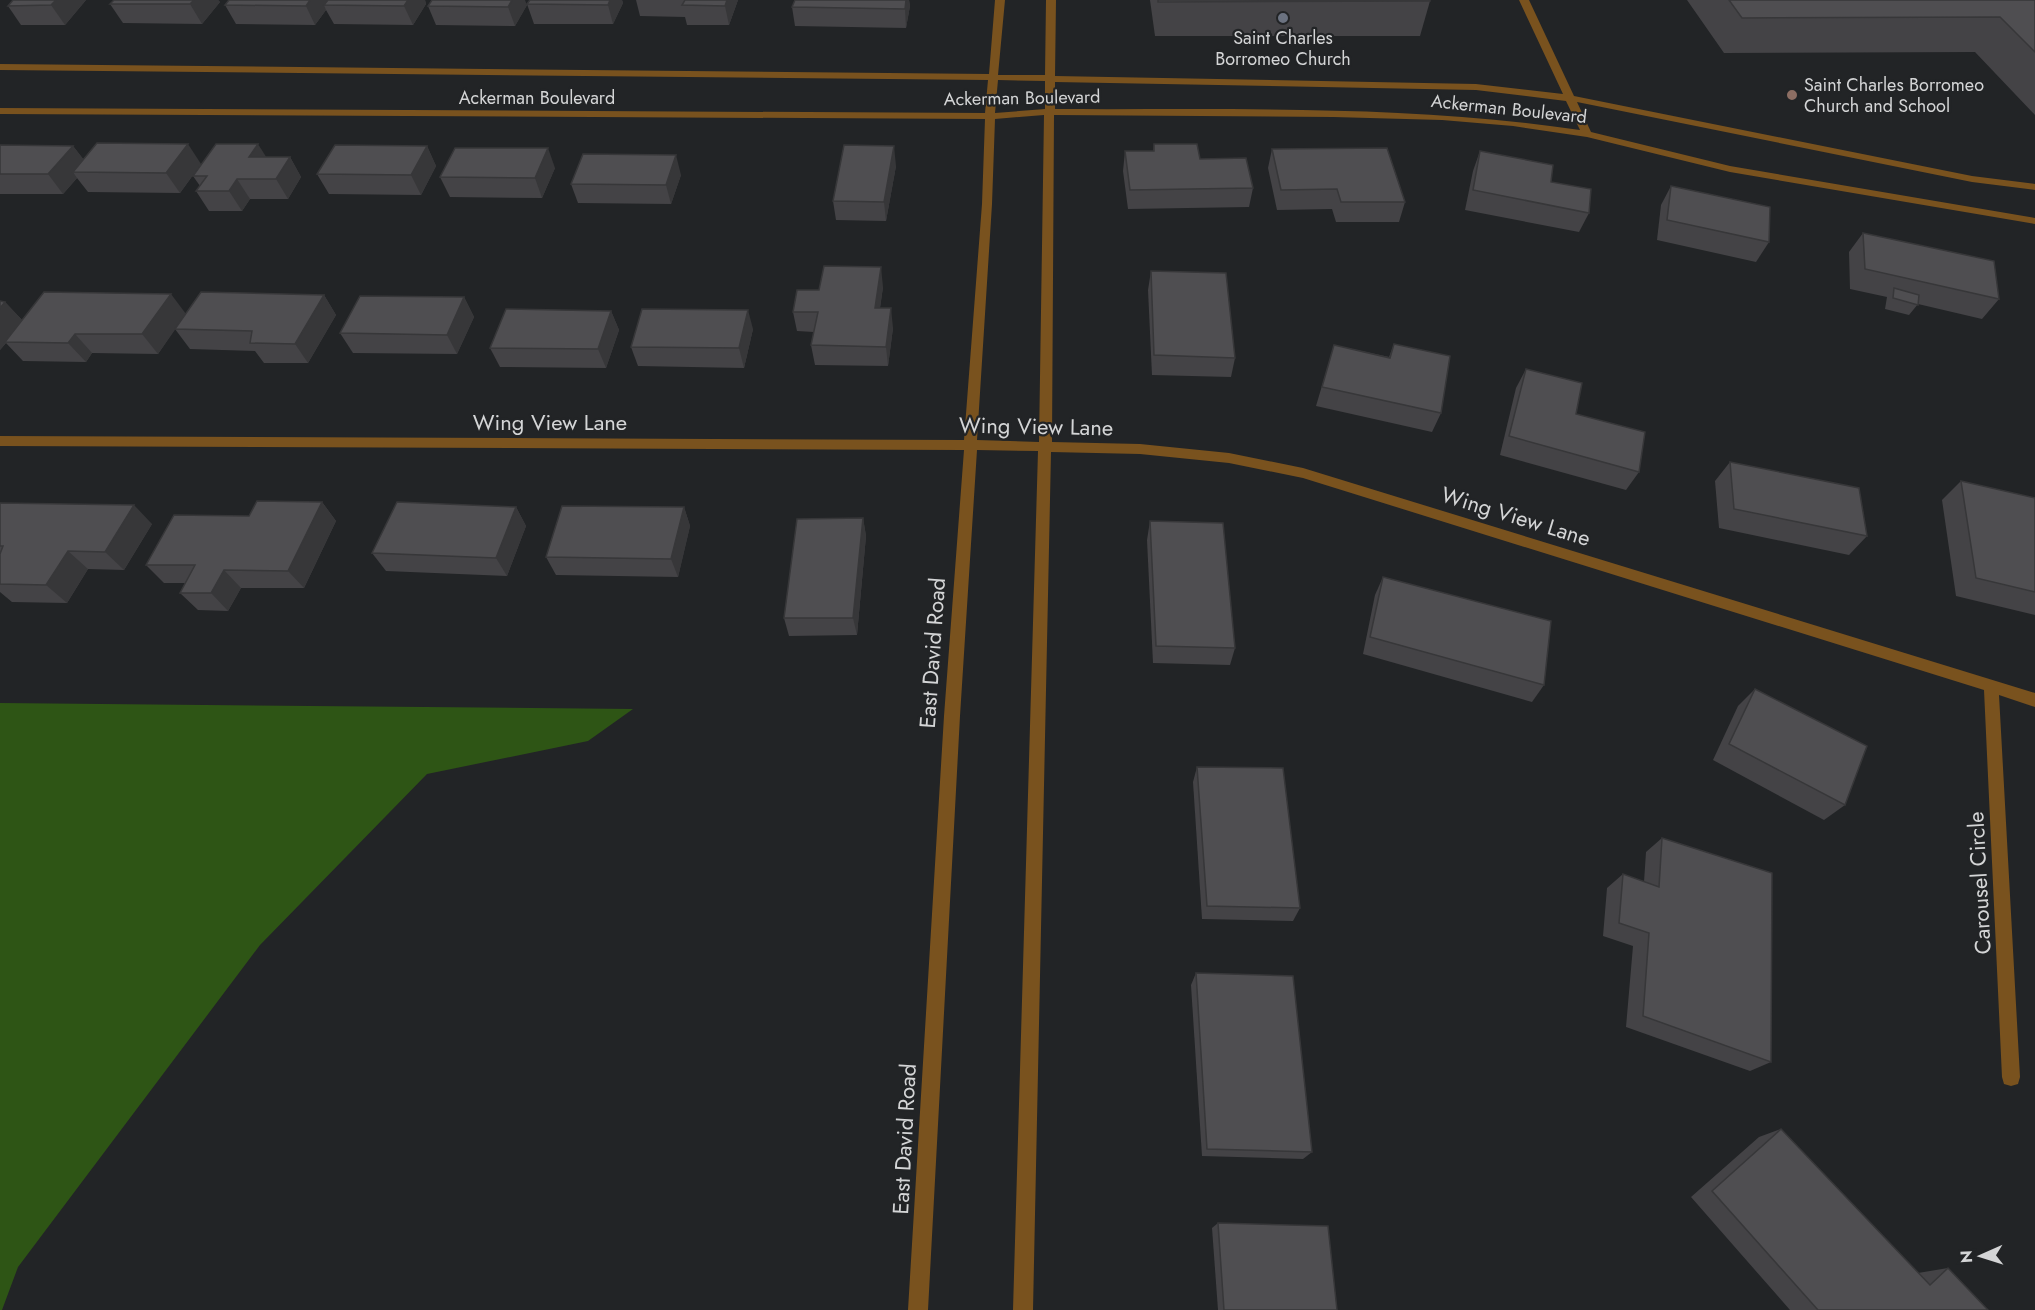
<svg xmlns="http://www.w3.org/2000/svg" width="2035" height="1310" font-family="Jost,sans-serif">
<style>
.forest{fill:#2e5515}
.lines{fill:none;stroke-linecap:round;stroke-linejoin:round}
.minor{fill:#79521e;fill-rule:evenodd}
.wall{fill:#444346}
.shaded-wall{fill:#373739}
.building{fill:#4f4e51;stroke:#373739;stroke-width:1.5}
.worship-dot{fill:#6b7280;stroke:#222426;stroke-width:2}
.education-dot{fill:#8d6e63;stroke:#222426;stroke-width:2}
.labels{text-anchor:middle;stroke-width:4.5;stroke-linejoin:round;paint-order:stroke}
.far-poi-label{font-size:18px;fill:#d4d5d6;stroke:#222426}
.far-street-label{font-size:18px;fill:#d4d5d6;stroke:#222426}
.street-label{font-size:22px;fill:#d4d5d6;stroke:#222426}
</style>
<rect width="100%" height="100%" fill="#222426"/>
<!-- forest -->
<path class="forest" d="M0,703L633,709L588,741L427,774L260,945L18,1267L2,1310H0Z"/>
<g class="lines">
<!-- minor -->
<path class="minor" d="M995,0H1005L998,75H1045L1046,0H1056L1055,76L1476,84L1563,94L1519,0H1529L1574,96L1972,176L2035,184V190L1972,182L1577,102L1591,132L1730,166L2035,218V224L1730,172L1587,137L1513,126L1442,120L1333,117L1054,115L1052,442L1140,444L1229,453L1303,468L2035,693V707L1999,695L2020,1077L2018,1084L2011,1086L2004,1084L2002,1077L1984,690L1303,478L1229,463L1140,454L1051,452L1033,1310H1013L1038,451L977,450L960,716L928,1310H908L944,716L964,450L0,446V436L964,440L982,204L985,119L0,114V108L985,113L988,80L0,70V64L989,74ZM998,80L1045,81V109L995,113ZM1055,82L1476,90L1566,101L1580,130C1406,104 1230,110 1055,109ZM1044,115L1039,442L977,440L992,204L995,119Z"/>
</g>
<!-- wall -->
<g class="wall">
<path d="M86,0L65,25H21L8,6Z"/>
<path d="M114,0H218L220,2L202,24L123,23L110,4Z"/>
<path d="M229,0H425L426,4L413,25L334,24L326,10L315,25L236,24L225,5Z"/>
<path d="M530,0H622L623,3L613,24H534L527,4Z"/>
<path d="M636,0H738L729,25H687L685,17L640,16Z"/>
<path d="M795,0H909L910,6L906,28L795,26L792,7Z"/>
<path d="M1150,0H1430V1L1420,36H1155Z"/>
<path d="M1687,0H2035V115L1975,52L1724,53Z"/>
<path d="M527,5L515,26L436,25L428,6Z"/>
<path d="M1154,144L1200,159L1253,188L1249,207L1128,209L1123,171L1125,151H1153Z"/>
<path d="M0,145L73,146L83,159L201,164L180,193L88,192L77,178L63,194H0Z"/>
<path d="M427,146L436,166L421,195L329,194L317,174Z"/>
<path d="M1272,149L1405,202L1399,222H1336L1332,209L1277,210L1268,168Z"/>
<path d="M1480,151L1551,182L1589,213L1579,232L1465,210L1473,171Z"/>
<path d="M267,157H290L301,177L288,199H250L242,211H209L196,191L200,186L193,176Z"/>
<path d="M896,166L886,221L836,220L833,201Z"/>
<path d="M555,168L542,198L450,197L440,177Z"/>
<path d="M681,175L671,204L578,203L571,184Z"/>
<path d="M1671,186L1769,242L1756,262L1657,240L1661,205Z"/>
<path d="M1863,233L1999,299L1982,319L1918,304L1909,315L1885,309L1887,297L1850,289L1849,252Z"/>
<path d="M1151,271L1235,358L1231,377L1152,375L1148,290Z"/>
<path d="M883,287L880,308L893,328L888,366L815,365L811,345L814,332L797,331L793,312L819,290Z"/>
<path d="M324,295L336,315L308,363H264L255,351L190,349L175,329L158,354L92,353L86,362L23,361L6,343L0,350L5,302L22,320L186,314Z"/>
<path d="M464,297L474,317L457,354L353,353L340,333Z"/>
<path d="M611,311L619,330L606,368L500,367L490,348Z"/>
<path d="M753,329L744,368L638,366L631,347Z"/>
<path d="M1394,344L1441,413L1432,432L1316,406L1334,345L1389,357Z"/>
<path d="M1526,369L1639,472L1626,490L1500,455L1516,388Z"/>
<path d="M1730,462L1867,536L1849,555L1719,528L1715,481Z"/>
<path d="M1961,481L2035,498V615L1956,596L1942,500Z"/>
<path d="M322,502L336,521L304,588H241L228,611L198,610L180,593L185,583H164L146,565Z"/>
<path d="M0,503L152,524L124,570L88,569L67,603L12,602L0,592Z"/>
<path d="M516,507L526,526L507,576L386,571L372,553Z"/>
<path d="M684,507L690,526L678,577L556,575L546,557Z"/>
<path d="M863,518L866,536L857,635L789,636L784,618Z"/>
<path d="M1150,521L1235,648L1230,665L1153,663L1147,540Z"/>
<path d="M1383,577L1544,685L1532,702L1363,654L1375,595Z"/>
<path d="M1755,689L1845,805L1824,820L1713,760L1738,706Z"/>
<path d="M1197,767L1300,908L1293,921L1202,919L1193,782Z"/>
<path d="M1662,838L1771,1062L1750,1071L1626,1027L1633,946L1603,936L1607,888L1623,874L1644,882L1646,852Z"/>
<path d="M1196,973L1312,1152L1303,1159L1202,1156L1191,985Z"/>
<path d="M1781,1129L1918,1273L1948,1268L1988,1310H1790L1691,1197L1759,1137Z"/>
<path d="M1218,1223L1337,1310H1218L1212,1228Z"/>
</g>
<!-- shaded-wall -->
<g class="shaded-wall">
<path d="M56,0H86L65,25L51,5Z"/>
<path d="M194,0H218L220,2L202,24L190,4Z"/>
<path d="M310,0H329L324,5L326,10L315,25L306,6Z"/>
<path d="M408,0H425L426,4L413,25L404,6Z"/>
<path d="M512,0H525L527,5L515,26L508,7Z"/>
<path d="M610,0H622L623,3L613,24L608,5Z"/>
<path d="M727,0H738L729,25L725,6Z"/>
<path d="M906,0H909L910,6L906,28L905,9Z"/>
<path d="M188,144L201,164L180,193L166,173Z"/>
<path d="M258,144L270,163L249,157Z"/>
<path d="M73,146L88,165L73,172L77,178L63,194L48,174Z"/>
<path d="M427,146L436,166L421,195L411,175Z"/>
<path d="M894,146L896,166L886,221L884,202Z"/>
<path d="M548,148L555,168L542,198L535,178Z"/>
<path d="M676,155L681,175L671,204L666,185Z"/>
<path d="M290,157L301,177L288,199L276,179Z"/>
<path d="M237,179L250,199L242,211L229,191Z"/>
<path d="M881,267L883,287L877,328L875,308Z"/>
<path d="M171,294L186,314L158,354L142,334Z"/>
<path d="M324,295L336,315L308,363L295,344Z"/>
<path d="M464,297L474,317L457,354L447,335Z"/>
<path d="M5,302L23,321L5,342L6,343L0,350V308Z"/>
<path d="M891,308L893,328L888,366L886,347Z"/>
<path d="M748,310L753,329L744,368L739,348Z"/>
<path d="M611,311L619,330L606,368L598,349Z"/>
<path d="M75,334L92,353L86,362L68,343Z"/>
<path d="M322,502L336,521L304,588L288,571Z"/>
<path d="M134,505L152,524L124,570L105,552Z"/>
<path d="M516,507L526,526L507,576L496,558Z"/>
<path d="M684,507L690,526L678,577L671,559Z"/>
<path d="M863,518L866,536L857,635L853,618Z"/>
<path d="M68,551L88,569L67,603L46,585Z"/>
<path d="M224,570L241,588L228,611L211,593Z"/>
</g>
<!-- building -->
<g class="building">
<path d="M13,0H56L51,5L8,6Z"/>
<path d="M114,0H194L190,4H110Z"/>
<path d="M229,0H310L306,6L225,5Z"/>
<path d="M328,0H408L404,6L324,5Z"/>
<path d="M432,0H512L508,7L428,6Z"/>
<path d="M530,0H610L608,5L527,4Z"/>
<path d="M685,0H727L725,6L682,5Z"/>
<path d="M795,0H906L905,9L792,7Z"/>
<path d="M1158,0H1430V1L1158,2Z"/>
<path d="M1729,0H2035V52L2000,17L1742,18Z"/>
<path d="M97,143L188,144L166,173L73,172Z"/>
<path d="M216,144H258L249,157H290L276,179H237L229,191H196L207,176H193Z"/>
<path d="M1154,144H1197L1200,159L1246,158L1253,188L1130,190L1125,151H1154Z"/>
<path d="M0,145L73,146L48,174H0Z"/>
<path d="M335,145L427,146L411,175L317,174Z"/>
<path d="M844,145L894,146L884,202L833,201Z"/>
<path d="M455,148H548L535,178L440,177Z"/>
<path d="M1387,148L1405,202H1341L1337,189L1281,190L1272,149Z"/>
<path d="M1480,151L1553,165L1551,182L1591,189L1589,213L1473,190Z"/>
<path d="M583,154L676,155L666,185L571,184Z"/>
<path d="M1671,186L1770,207L1769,242L1667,220Z"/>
<path d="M1863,233L1994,261L1999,299L1865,269Z"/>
<path d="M824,266L881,267L875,308H891L886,347L811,345L818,312H793L797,290H819Z"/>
<path d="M1151,271L1226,273L1235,358L1154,355Z"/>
<path d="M1894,288L1919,295L1918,305L1893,298Z"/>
<path d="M44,292L171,294L142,334H75L68,343L5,342Z"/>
<path d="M201,292L324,295L295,344L250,343L252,331L175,329Z"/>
<path d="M360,296L464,297L447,335L340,333Z"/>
<path d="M0,301L5,302L0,308Z"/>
<path d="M506,309L611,311L598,349L490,348Z"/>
<path d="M642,309L748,310L739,348L631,347Z"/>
<path d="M1394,344L1450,356L1441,413L1322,387L1334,345L1390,358Z"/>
<path d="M1526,369L1582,383L1576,414L1645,432L1639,472L1509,436Z"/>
<path d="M1730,462L1859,488L1867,536L1734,509Z"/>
<path d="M1961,481L2035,498V592L1976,578Z"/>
<path d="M257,501L322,502L288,571L224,570L211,593H180L195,565H146L174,515L249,516Z"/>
<path d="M397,502L516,507L496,558L372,553Z"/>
<path d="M0,503L134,505L105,552L68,551L46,585L0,584V554L3,546H0Z"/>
<path d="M562,506L684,507L671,559L546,557Z"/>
<path d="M863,518L853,618H784L797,519Z"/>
<path d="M1150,521L1223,523L1235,648L1156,646Z"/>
<path d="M1383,577L1551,621L1544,685L1370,637Z"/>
<path d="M1755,689L1867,746L1845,805L1729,744Z"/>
<path d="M1197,767L1283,768L1300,908L1207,906Z"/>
<path d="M1662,838L1772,873L1771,1062L1643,1016L1649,933L1619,923L1623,874L1659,887Z"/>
<path d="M1196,973L1293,976L1312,1152L1207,1149Z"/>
<path d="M1781,1129L1930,1285L1948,1268L1988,1310H1818L1712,1191Z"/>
<path d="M1218,1223L1328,1226L1337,1310H1224Z"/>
</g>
<!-- markers -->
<circle class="worship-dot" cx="1283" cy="18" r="6"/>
<circle class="education-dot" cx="1792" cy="95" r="6"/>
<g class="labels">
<!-- far-poi labels -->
<g class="far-poi-label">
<text x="1283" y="44">Saint Charles<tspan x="1283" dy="21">Borromeo Church</tspan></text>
<text x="1804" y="91" text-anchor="start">Saint Charles Borromeo<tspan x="1804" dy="21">Church and School</tspan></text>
</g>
<!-- far-street labels -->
<g class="far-street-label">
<text x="537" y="104">Ackerman Boulevard</text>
<text transform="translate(1022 98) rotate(-1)" y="6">Ackerman Boulevard</text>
<text transform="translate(1509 109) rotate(6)" y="6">Ackerman Boulevard</text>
</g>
<!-- street labels -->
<g class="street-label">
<text x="550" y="430">Wing View Lane</text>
<text transform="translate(1036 426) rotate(1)" y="8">Wing View Lane</text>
<text transform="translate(1516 516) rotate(17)" y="8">Wing View Lane</text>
<text transform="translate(932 653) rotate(-86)" y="8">East David Road</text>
<text transform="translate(1979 883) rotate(-93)" y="8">Carousel Circle</text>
<text transform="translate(904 1139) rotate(-87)" y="8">East David Road</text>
</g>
</g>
<!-- north arrow -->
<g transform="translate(1981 1256) rotate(267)" stroke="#222426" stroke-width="4.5" paint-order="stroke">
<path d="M0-4.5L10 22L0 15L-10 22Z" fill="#d4d5d6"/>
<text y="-9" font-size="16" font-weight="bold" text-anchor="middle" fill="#d4d5d6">N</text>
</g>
</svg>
